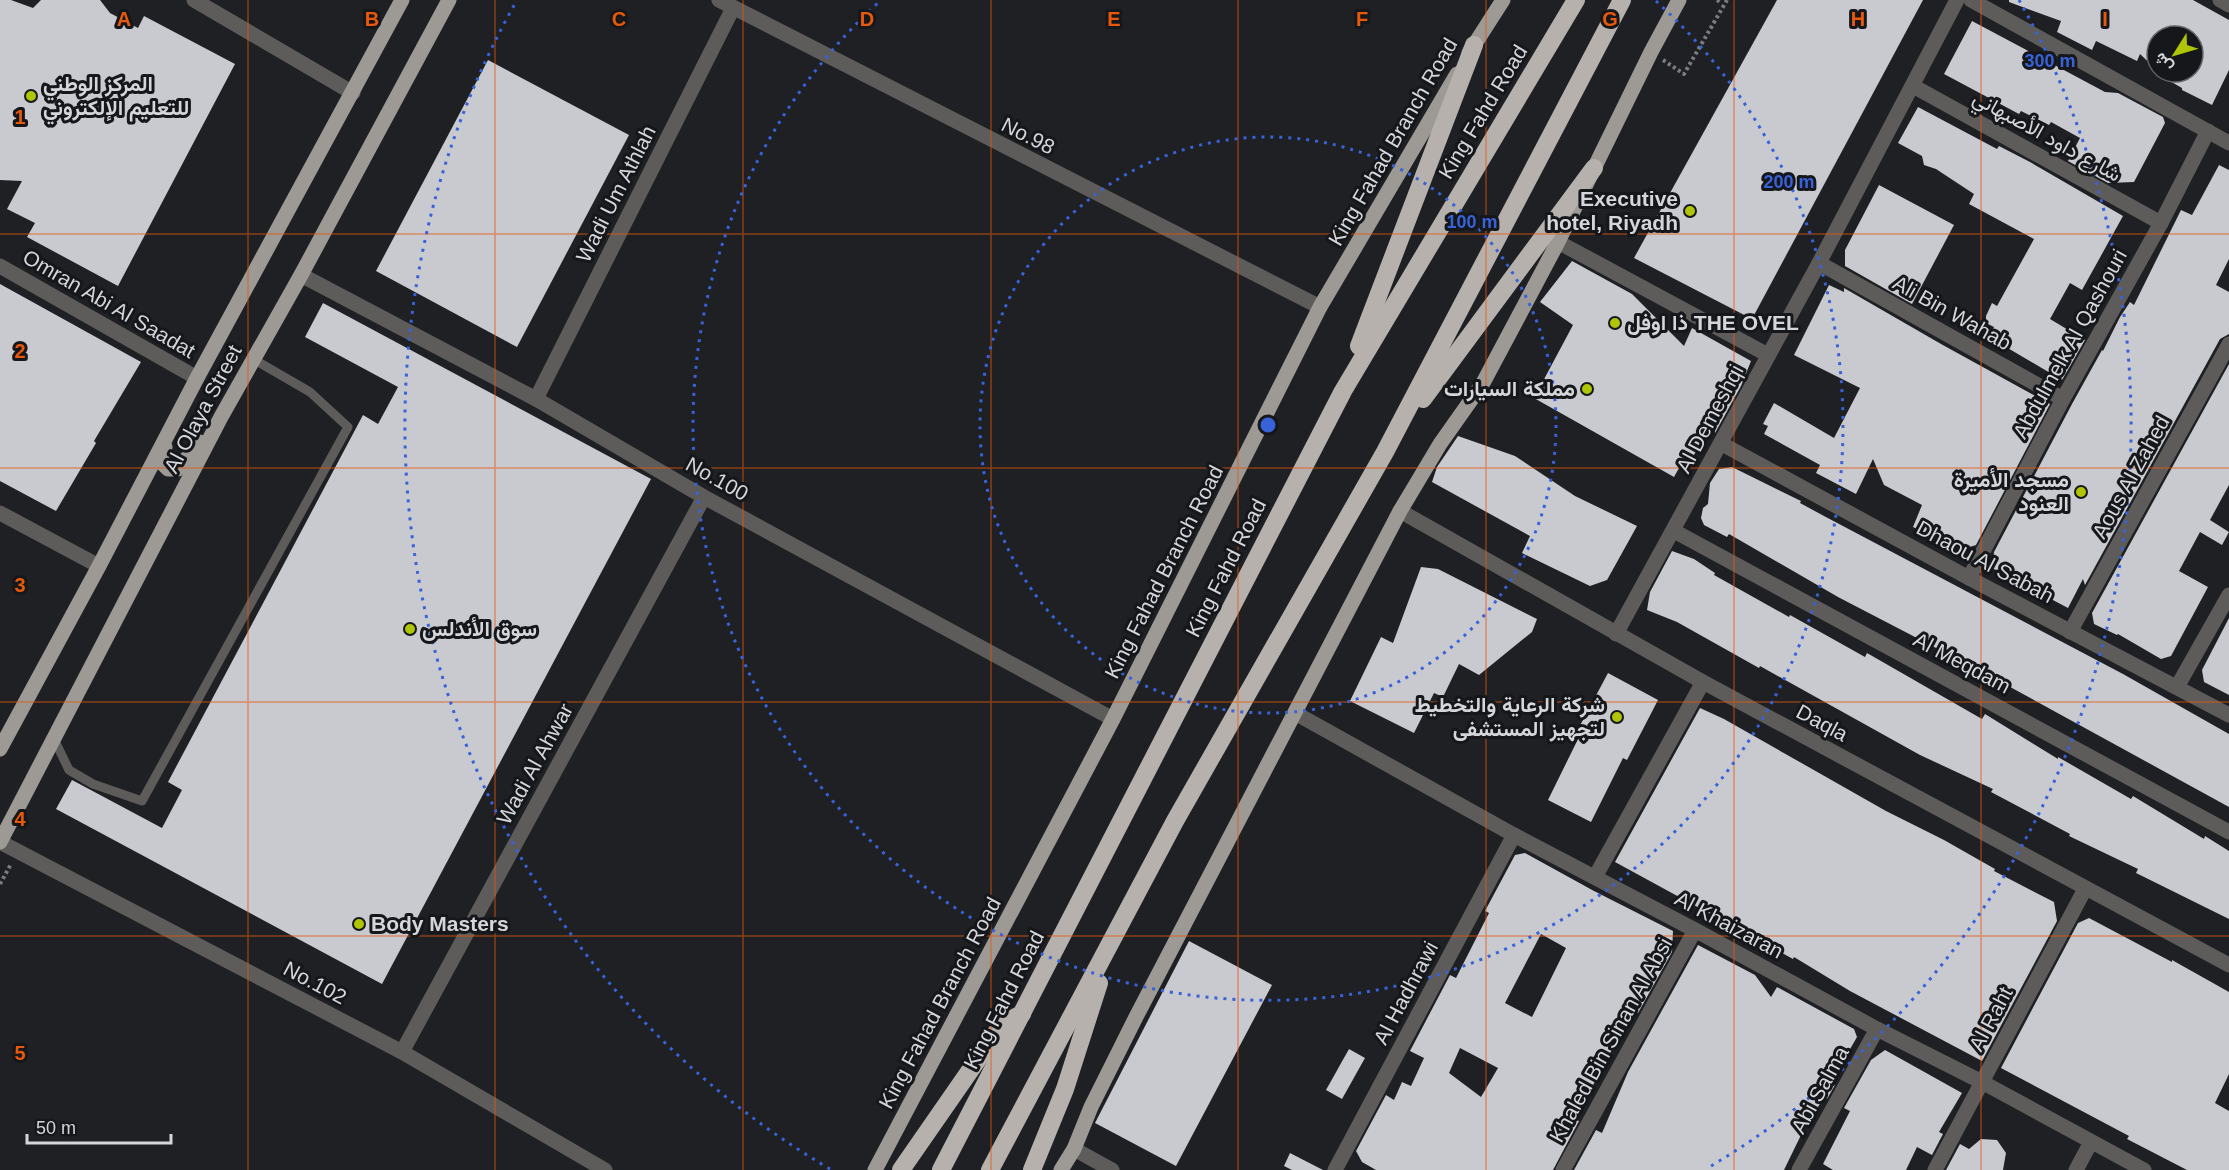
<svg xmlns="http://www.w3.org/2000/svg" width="2229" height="1170" font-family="Arial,Vazirmatn,sans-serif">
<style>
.building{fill:#c9c9d0;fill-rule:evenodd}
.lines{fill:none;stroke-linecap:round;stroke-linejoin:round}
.path{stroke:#7a7c7f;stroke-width:4;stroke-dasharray:3 3;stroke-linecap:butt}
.service{stroke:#5e5c5a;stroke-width:9}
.minor{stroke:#5e5c5a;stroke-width:15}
.primary{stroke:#9d9995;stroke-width:15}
.motorway{stroke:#b6b1ac;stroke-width:18}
.grid{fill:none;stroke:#e8590c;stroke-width:1.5;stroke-opacity:0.55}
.ring{fill:none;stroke:#3862d8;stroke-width:3;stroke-dasharray:3 6}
.poi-dot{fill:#afc507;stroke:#15171b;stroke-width:2}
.labels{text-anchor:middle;stroke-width:6;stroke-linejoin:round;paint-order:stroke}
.poi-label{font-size:21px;font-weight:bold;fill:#d4d6d9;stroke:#15171b;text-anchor:start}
.street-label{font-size:21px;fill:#d4d6d9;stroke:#15171b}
.grid-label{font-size:20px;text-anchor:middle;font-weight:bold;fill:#e8590c;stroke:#15171b;stroke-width:6;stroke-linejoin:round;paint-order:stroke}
.centre{fill:#3862d8;stroke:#15171b;stroke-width:3}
.ring-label{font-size:18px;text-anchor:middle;font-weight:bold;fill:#3862d8;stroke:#15171b;stroke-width:6;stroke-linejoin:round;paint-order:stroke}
</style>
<rect width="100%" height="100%" fill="#1e2024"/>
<!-- building -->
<g class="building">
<path d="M0,0H11L33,8L41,0H100L110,13L138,28L144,16L235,64L118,286L27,237L35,223L7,209L22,181L0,180Z"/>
<path d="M1777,0H1923L1752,319L1634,258Z"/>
<path d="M2009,0H2193L2229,20V70L2212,105L2182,90V88L2154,72H2193V36H2157V70L2140,54L2137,61L2096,41L2092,50L2057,32L2061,21L2009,2Z"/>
<path d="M1972,21L2105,92L2118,93L2163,117L2165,123L2134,182L2108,183L2068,161L2080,138L2051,122L2049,125L2021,111L2019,114L1944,74Z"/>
<path d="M488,60L629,135L517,347L376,271Z"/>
<path d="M1918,107L1997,149L1999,146L2030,162L2123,216L2082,290L2070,283L2050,319L2085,340L2062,380L1989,337L1994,327L1986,323V316L1992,303L1997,306L2034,239L1969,204L1974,194L1936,169L1924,165L1922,156L1898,143Z"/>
<path d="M2219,165L2229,170V259L2216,285L2229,292V334L2220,339L2085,585L2083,579L2068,608L1992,568L1994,552L2072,404L2102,350L2103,351L2120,317L2130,302L2134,305L2181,210L2192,215Z"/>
<path d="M1879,185L1954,225L1912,304L1845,266V250Z"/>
<path d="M1572,261L1632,294L1684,346L1692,328L1751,361L1741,386L1715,433V415L1685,472L1679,468L1674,477L1534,398L1573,325L1540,302Z"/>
<path d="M0,284L141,362L94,441L96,443L56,511L0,481Z"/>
<path d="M1829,285L1844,292V288L1941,344L2050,404L1976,545L1960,550L1913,527L1922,505L1884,485L1873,459L1856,494L1816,473L1820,465L1764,434L1768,426L1763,424L1774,403L1834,438L1860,388L1794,355Z"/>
<path d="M323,303L651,479L382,984L56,809L72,780L162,828L182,790L168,782L363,415L378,424L398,387L305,337Z"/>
<path d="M2229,364V485L2210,520L2229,532L2222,545L2200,532L2179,571L2208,587L2171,656L2161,659L2118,634L2117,635L2094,624L2092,613Z"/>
<path d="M1458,436L1515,456L1575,496L1637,526L1607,580L1590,586L1522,553L1530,536L1432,482L1437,467Z"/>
<path d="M1732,467L1801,501L1800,503L1824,516L2123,674L2229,734V807L1990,676L1838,597L1729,534L1727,537L1704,525L1701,518L1703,508L1708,504L1710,483L1719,469Z"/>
<path d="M1672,551L1694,559L1715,573L1714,575L1789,617L1790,615L1865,657L1867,653L1982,719L1985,714L2058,759V757L2131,799L2133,796L2204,839L2205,836L2229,851V919L2136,873L2138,869L2069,836L2070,834L1991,792L1993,789L1920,755L1760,666L1759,668L1677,622L1647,610L1650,592Z"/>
<path d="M1421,567L1438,569L1537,619L1532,632L1479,675L1459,664L1443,697L1434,693L1414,733L1350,701L1381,637L1393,643Z"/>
<path d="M2229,618V695L2204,682L2202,670Z"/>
<path d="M1608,673L1658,700L1627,760L1623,758L1591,822L1548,800L1580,735L1576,733Z"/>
<path d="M1700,708L1724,719L1886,811L1944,840L1995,869L1994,871L2054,902L2057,921L1982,1061L1850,991L1794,957L1793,959L1615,862Z"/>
<path d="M1525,853L1594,891L1673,931L1672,952L1638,1013L1633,1010L1575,1119L1579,1121L1553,1170H1376L1362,1162L1356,1151L1386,1095L1394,1100L1402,1082L1411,1086L1424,1058L1410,1051L1450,975L1456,978L1489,913L1485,911L1515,855ZM1541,934L1566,948L1532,1017L1505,1003ZM1460,1048L1498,1068L1481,1097L1449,1073Z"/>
<path d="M2089,918L2172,962V960L2229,992V1074L2215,1103L2229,1111V1170H2187L2127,1139L2129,1136L2001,1068L2078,923Z"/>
<path d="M1189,941L1272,985L1176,1166L1095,1123Z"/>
<path d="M1698,945L1755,975L1771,997L1777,987L1854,1029L1857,1037L1826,1091L1835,1085L1827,1099L1824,1097L1801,1135L1784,1170H1574L1596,1130L1602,1133L1628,1072Z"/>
<path d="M1349,1049L1365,1058L1342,1099L1326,1090Z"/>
<path d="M1885,1050L1962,1093L1939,1132L1943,1134L1932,1155L1917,1147L1906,1170H1833L1823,1164L1850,1111L1844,1108L1871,1060Z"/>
<path d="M1981,1139L1997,1140L2006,1153L2003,1170H1946L1960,1144L1969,1149Z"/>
<path d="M1290,1153L1323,1170H1292L1284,1166Z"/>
</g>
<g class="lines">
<!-- path -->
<g class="path">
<path d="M1717,0L1720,2L1721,0"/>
<path d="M1663,60L1684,74L1727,0"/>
<path d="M0,884L11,864"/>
</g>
<!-- service -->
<path class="service" d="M54,739L69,770L93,784L142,801L348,427L310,392L253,359"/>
<!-- minor -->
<g class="minor">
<path d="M194,0L353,93"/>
<path d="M719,0L1320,307"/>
<path d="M1971,0L2229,143"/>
<path d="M2220,0L2229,5"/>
<path d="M1913,86L2161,223"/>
<path d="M1558,242L1768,355"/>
<path d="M1819,263L2063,399"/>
<path d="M0,266L197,378"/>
<path d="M301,275L536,399L704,497L1113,719"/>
<path d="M536,399L733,8"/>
<path d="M1722,444L1969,578L2229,715"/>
<path d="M1400,511L1703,682L2229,965"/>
<path d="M0,513L99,566"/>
<path d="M1674,531L2229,832"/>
<path d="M1969,578L2063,399L2161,223L2208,131"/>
<path d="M2070,632L2229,344"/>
<path d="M1616,634L1819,263L1957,0"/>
<path d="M2177,687L2229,595"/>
<path d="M1295,713L1514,835L1695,930L1877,1029L1982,1082L2144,1170"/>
<path d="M0,842L402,1052L605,1170"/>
<path d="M1595,877L1703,682"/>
<path d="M402,1052L704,497"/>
<path d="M1074,1149L1112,1170"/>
<path d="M1335,1170L1514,835"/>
<path d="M1563,1170L1695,930"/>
<path d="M1799,1170L1877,1029"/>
<path d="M1935,1170L2085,889"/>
<path d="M2076,1170L2091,1142"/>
</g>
<!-- primary -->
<g class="primary">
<path d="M1469,53L1503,0"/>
<path d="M165,447L160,461L168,469H178L200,442"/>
<path d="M0,749L99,566L197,378L402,0"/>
<path d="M0,842L221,417L301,275L449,0"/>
<path d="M875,1170L1113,719L1320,307L1457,74"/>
<path d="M1061,1170L1074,1149L1091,1107L1137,1015L1400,511L1440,444L1483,383L1558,242L1651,52L1679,0"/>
</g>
<!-- motorway -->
<g class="motorway">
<path d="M1359,346L1474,45"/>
<path d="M1423,399L1594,168"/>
<path d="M901,1170L1003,1023L1022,1014"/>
<path d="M941,1170L1343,391L1576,0"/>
<path d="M990,1170L1175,821L1385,452L1622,0"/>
<path d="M1032,1170L1065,1089L1099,983"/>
</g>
</g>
<!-- grid -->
<path class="grid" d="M248,0V1170M495,0V1170M743,0V1170M991,0V1170M1238,0V1170M1486,0V1170M1734,0V1170M1981,0V1170M0,234H2229M0,468H2229M0,702H2229M0,936H2229"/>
<!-- distance rings -->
<g class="ring">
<circle cx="1268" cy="425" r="288"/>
<path d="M1656 1A575 575 0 1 1 880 1"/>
<path d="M830 1169A863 863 0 0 1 517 0M2019 0A863 863 0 0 1 1706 1169"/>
</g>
<!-- markers -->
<g class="poi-dot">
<circle cx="31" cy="96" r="6"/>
<circle cx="1690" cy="211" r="6"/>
<circle cx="1615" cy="323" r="6"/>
<circle cx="1587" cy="389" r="6"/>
<circle cx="2081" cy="492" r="6"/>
<circle cx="410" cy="629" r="6"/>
<circle cx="1617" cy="717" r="6"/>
<circle cx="359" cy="924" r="6"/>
</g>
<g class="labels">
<!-- poi labels -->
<g class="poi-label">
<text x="43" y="91">المركز الوطني<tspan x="43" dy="24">للتعليم الإلكتروني</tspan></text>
<text x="1678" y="206" text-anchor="end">Executive<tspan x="1678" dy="24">hotel, Riyadh</tspan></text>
<text x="1627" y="330">ذا اوفل THE OVEL</text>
<text x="1575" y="396" text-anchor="end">مملكة السيارات</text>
<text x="2069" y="487" text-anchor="end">مسجد الأميرة<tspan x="2069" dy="24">العنود</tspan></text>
<text x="422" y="636">سوق الأندلس</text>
<text x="1605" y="712" text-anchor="end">شركة الرعاية والتخطيط<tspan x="1605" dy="24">لتجهيز المستشفى</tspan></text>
<text x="371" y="931">Body Masters</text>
</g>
<!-- street labels -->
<g class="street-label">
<text transform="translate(1483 112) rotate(-59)" y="7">King Fahd Road</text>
<text transform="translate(1028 136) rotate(27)" y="7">No.98</text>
<text transform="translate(2047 136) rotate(29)" y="7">شارع داود الأصبهاني</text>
<text transform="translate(1393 142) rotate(-60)" y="7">King Fahad Branch Road</text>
<text transform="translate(616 194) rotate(-63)" y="7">Wadi Um Athlah</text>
<text transform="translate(109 304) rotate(30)" y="7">Omran Abi Al Saadat</text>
<text transform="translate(1952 313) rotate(29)" y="7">Ali Bin Wahab</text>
<text transform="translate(2070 344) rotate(-61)" y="7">Abdulmelk Al Qashouri</text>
<text transform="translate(203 409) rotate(-62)" y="7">Al Olaya Street</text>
<text transform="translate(1710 419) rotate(-62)" y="7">Al Demeshqi</text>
<text transform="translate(2131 477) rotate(-61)" y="7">Aous Al Zahed</text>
<text transform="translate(717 479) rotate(29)" y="7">No.100</text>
<text transform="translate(1985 562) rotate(28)" y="7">Dhaou Al Sabah</text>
<text transform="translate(1226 568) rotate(-63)" y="7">King Fahd Road</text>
<text transform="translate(1164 572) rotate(-63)" y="7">King Fahad Branch Road</text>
<text transform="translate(1962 663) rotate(28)" y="7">Al Meqdam</text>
<text transform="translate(1822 723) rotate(28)" y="7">Daqla</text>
<text transform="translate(535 764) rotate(-61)" y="7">Wadi Al Ahwar</text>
<text transform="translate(1729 925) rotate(28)" y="7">Al Khaizaran</text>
<text transform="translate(315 983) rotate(28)" y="7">No.102</text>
<text transform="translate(1406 993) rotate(-62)" y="7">Al Hadhrawi</text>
<text transform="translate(1004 1000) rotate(-63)" y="7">King Fahd Road</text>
<text transform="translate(940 1003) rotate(-62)" y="7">King Fahad Branch Road</text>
<text transform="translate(1991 1019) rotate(-62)" y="7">Al Raht</text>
<text transform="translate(1611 1040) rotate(-61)" y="7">Khaled Bin Sinan Al Absi</text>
<text transform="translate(1820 1090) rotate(-61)" y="7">Abi Salma</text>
</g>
</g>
<g class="grid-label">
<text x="124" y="26">A</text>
<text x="372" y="26">B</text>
<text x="619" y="26">C</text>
<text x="867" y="26">D</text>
<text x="1114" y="26">E</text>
<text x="1362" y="26">F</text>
<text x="1610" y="26">G</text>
<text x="1858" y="26">H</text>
<text x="2105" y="26">I</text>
<text x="20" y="124">1</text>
<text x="20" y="358">2</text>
<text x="20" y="592">3</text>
<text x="20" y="826">4</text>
<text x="20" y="1060">5</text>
</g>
<circle cx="1268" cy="425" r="9" class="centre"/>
<g class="ring-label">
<text x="2050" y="67">300 m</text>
<text x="1789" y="188">200 m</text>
<text x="1472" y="228">100 m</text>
</g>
<!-- north arrow -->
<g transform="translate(2175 54) rotate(233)"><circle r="28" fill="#15171b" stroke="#616367" stroke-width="1.5"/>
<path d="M0-4.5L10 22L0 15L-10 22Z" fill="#afc507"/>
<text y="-9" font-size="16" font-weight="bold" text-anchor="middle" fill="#d4d6d9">ش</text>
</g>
<!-- scale -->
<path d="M27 1134v9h144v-9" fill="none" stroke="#d4d6d9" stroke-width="3"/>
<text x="36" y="1134" font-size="18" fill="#d4d6d9" stroke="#15171b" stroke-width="4.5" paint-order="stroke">50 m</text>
</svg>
